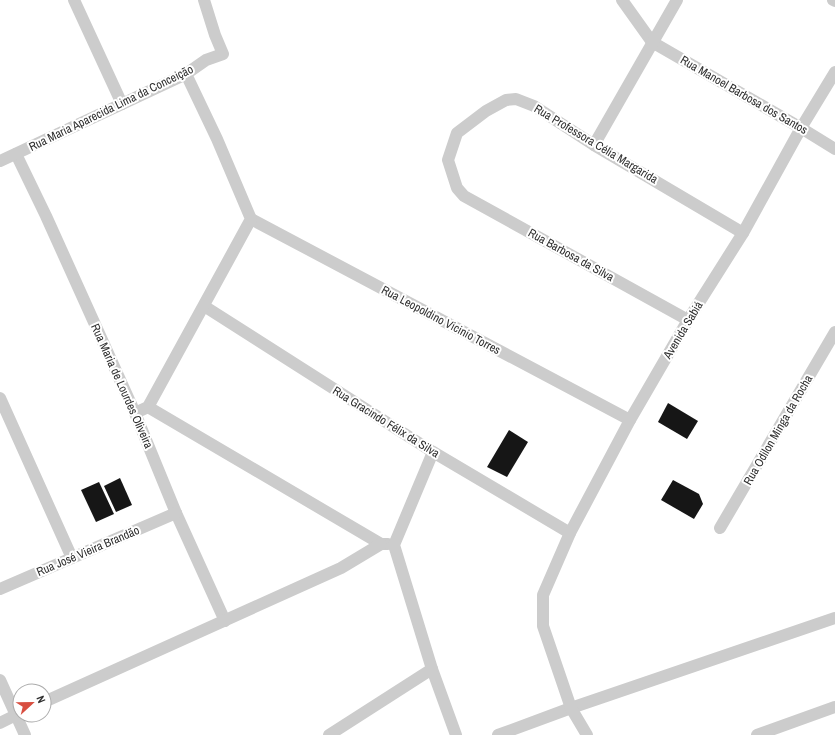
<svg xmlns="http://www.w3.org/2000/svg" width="835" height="735" font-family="'Archivo Narrow',sans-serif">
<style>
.building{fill:#161616}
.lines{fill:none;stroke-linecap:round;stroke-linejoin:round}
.street{stroke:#ccc;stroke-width:12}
.labels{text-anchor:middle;stroke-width:4;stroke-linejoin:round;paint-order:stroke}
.street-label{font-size:12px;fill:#2f2f2f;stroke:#fff}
</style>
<rect width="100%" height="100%" fill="#fff"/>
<!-- building -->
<g class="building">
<path d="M668,403L698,421L687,439L658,422Z"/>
<path d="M509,430L528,442L507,477L487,467Z"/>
<path d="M120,478L132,505L116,512L104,486Z"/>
<path d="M673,480L699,494L703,504L694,519L661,500Z"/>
<path d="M99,482L114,514L96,522L81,490Z"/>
</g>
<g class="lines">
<!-- street -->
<g class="street">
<path d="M74,0L122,104"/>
<path d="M622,0L652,42L801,128L835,149"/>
<path d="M833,0L835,1"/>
<path d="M594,145L677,0"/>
<path d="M16,154L46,216L135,413L176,513L225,621"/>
<path d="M0,161L186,74L206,60L223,54L215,35L204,0"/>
<path d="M251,219L630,420"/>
<path d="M204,306L433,452L570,533"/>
<path d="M688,320L464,196L457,188L448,160L457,133L486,111L506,100L516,99L534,106L594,145L743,233"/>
<path d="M0,398L72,558"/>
<path d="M148,407L381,544H388"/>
<path d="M135,413L148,407L251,219L217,139L186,74"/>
<path d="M433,452L394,545L432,669L456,735"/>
<path d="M720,528L835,332"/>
<path d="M0,589L176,513"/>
<path d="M0,680L25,735"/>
<path d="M44,702L341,568L381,544"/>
<path d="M0,723L20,713"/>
<path d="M329,735L432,669"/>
<path d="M498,735L571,708L835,618"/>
<path d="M587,735L571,708L543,626V595L570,533L630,420L688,320L743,233L801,128L835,72"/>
<path d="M757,735L835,707"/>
</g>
</g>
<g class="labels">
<!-- street labels -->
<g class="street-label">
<text transform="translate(744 95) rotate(30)" y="4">Rua Manoel Barbosa dos Santos</text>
<text transform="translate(111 108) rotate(-26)" y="4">Rua Maria Aparecida Lima da Conceição</text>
<text transform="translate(596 144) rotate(31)" y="4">Rua Professora Célia Margarida</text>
<text transform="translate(571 255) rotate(29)" y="4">Rua Barbosa da Silva</text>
<text transform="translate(441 320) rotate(28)" y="4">Rua Leopoldino Vicinio Torres</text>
<text transform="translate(683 330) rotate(-59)" y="4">Avenida Sabiá</text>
<text transform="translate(122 386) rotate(66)" y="4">Rua Maria de Lourdes Oliveira</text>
<text transform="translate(386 422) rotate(32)" y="4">Rua Gracindo Félix da Silva</text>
<text transform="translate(778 430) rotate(-60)" y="4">Rua Odilon Minga da Rocha</text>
<text transform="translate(88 551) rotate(-23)" y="4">Rua José Vieira Brandão</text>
</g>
</g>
<!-- north arrow -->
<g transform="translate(32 703) rotate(68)"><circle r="19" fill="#ffffff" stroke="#acacac"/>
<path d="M0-3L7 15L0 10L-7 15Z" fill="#d84e40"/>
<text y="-6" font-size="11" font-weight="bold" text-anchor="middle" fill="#2f2f2f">N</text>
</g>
</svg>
